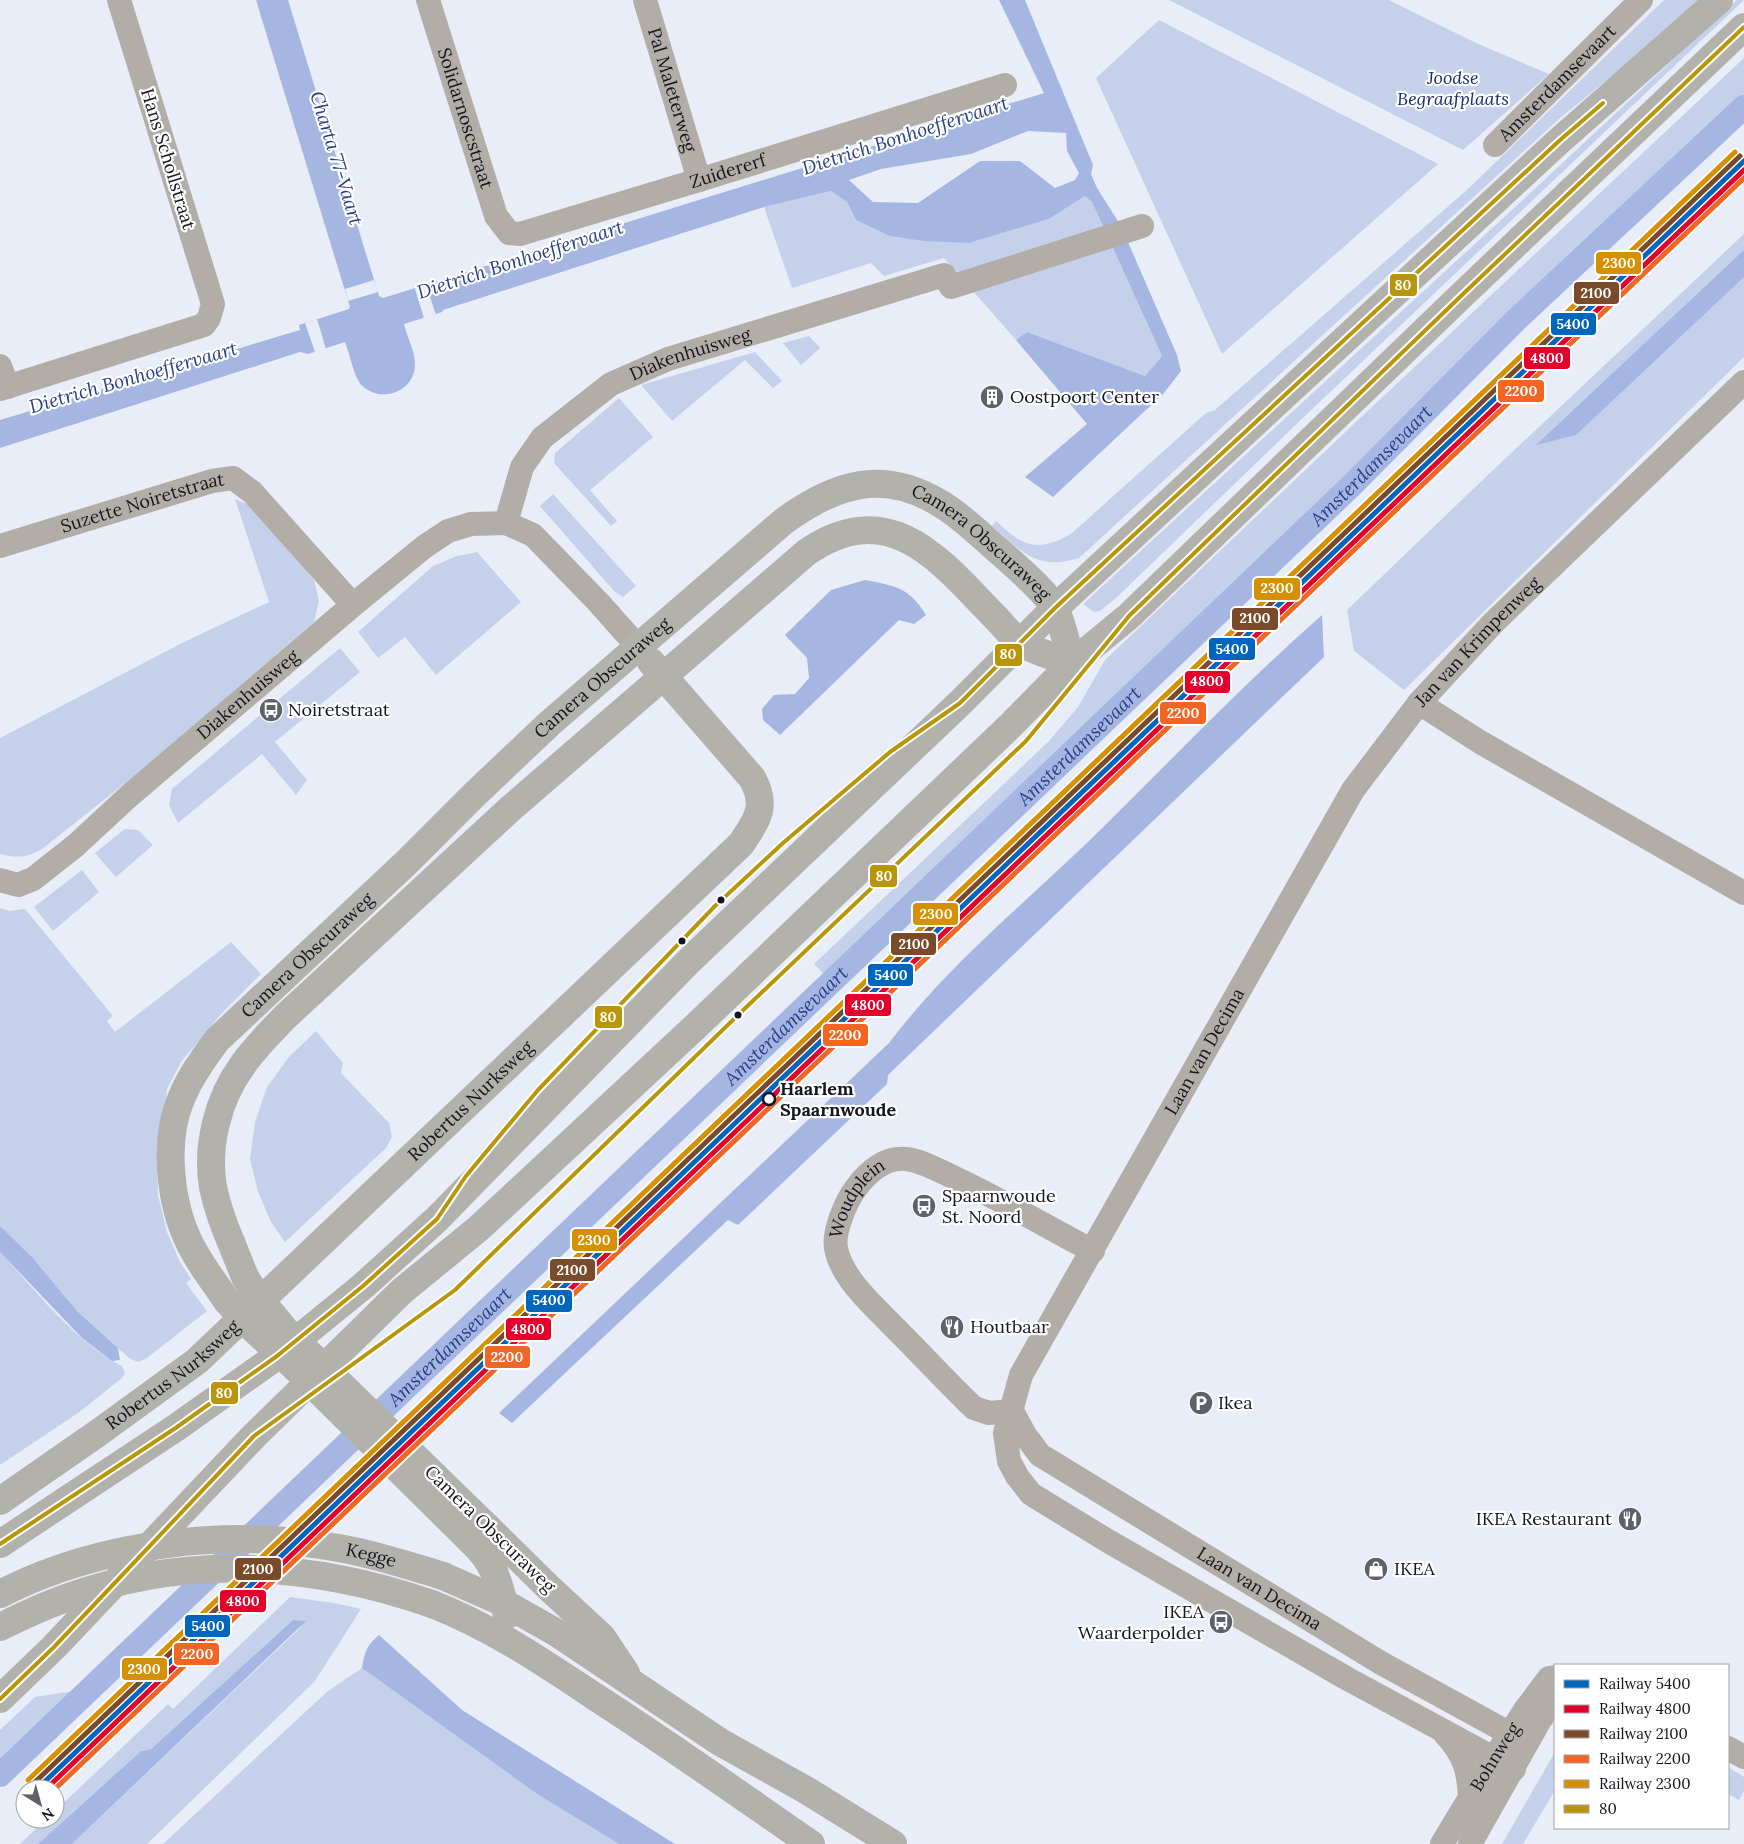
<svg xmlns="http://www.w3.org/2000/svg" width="1744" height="1844" font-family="Lora,serif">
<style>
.green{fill:#c5d1eb}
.water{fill:#a5b6e3;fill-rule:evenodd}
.pier{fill:#e8edf7}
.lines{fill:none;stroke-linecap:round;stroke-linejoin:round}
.canal{stroke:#a5b6e3;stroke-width:24}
.minor{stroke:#b2aea7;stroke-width:24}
.major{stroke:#b2b1ac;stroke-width:28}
.major-bridge{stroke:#b2b1ac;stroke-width:28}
.bus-1-casing{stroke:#fff;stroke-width:8}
.bus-1{stroke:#b89509;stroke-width:4}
.rail-1-casing{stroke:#fff;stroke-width:9}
.rail-2-casing{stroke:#fff;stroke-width:9}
.rail-3-casing{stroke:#fff;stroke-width:9}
.rail-4-casing{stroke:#fff;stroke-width:9}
.rail-5-casing{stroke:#fff;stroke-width:9}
.rail-1{stroke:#0065bd;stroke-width:5}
.rail-2{stroke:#e4002b;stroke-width:5}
.rail-3{stroke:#7a4b2a;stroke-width:5}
.rail-4{stroke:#f26522;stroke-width:5}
.rail-5{stroke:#d59004;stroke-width:5}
.bus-dot{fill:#13161e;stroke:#fff;stroke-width:2}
.stop-dot{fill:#fff;stroke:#13161e;stroke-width:2.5}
.labels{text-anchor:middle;stroke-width:4.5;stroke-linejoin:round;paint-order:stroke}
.park-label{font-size:18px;font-style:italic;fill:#192b70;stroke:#fff}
.street-label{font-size:18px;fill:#13161e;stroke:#fff}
.poi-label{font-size:18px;fill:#13161e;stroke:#fff;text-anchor:start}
.stop-label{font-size:18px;font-weight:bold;fill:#13161e;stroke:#fff;text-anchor:start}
.water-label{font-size:19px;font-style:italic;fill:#283e84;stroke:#fff}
.line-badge{stroke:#fff;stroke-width:2}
.badge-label{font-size:14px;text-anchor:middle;font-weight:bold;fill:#fff}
</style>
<rect width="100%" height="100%" fill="#e8edf7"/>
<!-- green -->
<g class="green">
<path d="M1169,0H1389L1476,43L1549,74L1463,150Z"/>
<path d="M1664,0H1702L1683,18L1559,119L1079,558C1037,571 1022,552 992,526L996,521C1004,528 1013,537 1022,541C1039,550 1057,542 1072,533L1206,413L1215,410L1468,189Z"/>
<path d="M1737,0H1744L1307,414L1115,599L1100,611L1094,612L1083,604L1527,196Z"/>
<path d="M1159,20L1438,164L1222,354L1096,78Z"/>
<path d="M1744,58V98L1089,725L828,978L814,964L1049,741L1078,707L1105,660L1356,422Z"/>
<path d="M831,191L847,202L856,220L969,243L1049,219L1085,196L1092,202L1162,356L1145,376L1027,332L1016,340L944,258L884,276L871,263L792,288L764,207Z"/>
<path d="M1744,234V357L1404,690L1354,651L1347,610L1491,472Z"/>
<path d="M809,336L820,348L801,365L783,343Z"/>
<path d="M755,352L782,381L773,388L745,360L672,421L641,385Z"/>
<path d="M619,398L653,437L590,490L617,521L611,526L554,463L555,453Z"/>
<path d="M553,494L636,586L623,597L614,591L540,506Z"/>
<path d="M235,499L247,504L284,542L314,580L319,601L314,622L143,769L42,849C27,858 17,858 0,854V738L184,642L269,602Z"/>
<path d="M477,552L521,602L436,675L405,637L378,658L358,632L433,566L457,556Z"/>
<path d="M340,648L360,672L275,742L307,780L296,795L262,754L178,823L169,805L172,789Z"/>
<path d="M125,829L138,830L153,845L116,877L95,853Z"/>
<path d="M82,870L99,892L53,931L34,907Z"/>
<path d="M0,908L9,911L25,909L113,1016L107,1021L115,1032L231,942L261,974L222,1013L181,1062L167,1089L165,1118L157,1151L158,1195L167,1232L180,1262L191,1279L186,1283L207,1311L147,1358L138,1362L129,1358L77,1311L32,1257L0,1226Z"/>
<path d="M316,1031L343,1063L341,1073L389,1123L392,1137L386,1148L285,1242L271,1222L258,1192L250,1159L255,1122L267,1087L289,1057Z"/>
<path d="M0,1252C36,1291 75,1342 122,1366L125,1373L122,1378L78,1413L0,1465Z"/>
<path d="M290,1597L334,1603L361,1609L315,1681L147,1844H72L297,1631L305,1621L293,1620L151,1749L141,1751L38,1844H20L46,1819H55V1811L168,1704L173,1709Z"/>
<path d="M362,1668L537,1794L619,1844H163L328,1691Z"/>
<path d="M80,1690L0,1764V1730L35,1697Z"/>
<path d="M1555,1752V1790L1523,1844H1502Z"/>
<path d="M1728,1767L1744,1777V1791L1739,1800L1728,1794Z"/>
</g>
<!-- water -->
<g class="water">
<path d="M256,0H288L379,296L383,298L1044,93L999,0H1025L1093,165L1091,174L1097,188L1121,226L1177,355L1181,371L1164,393L1053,497L1025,477L1087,424L1016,340L1027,332L1145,376L1162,356L1092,202L1085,196L1049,219L969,243L924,241L890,236L856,220L847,202L831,191L764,207L443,310L442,312L404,324C407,337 415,351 415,364C415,394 376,405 359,382C352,370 350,354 345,342L308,354L300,352L0,448V420L300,330L299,325L349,309L350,307ZM1028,131L1066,133L1067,151L1079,173L1075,180L1055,188L1020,161H980L918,203L873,202L849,180L881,169L971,154Z"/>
<path d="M1744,250V277L1576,435L1536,445Z"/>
<path d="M865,580C895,586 909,587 926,615L914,624L899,620L780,735L763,720L762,709L774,695L795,694L809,678L807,658L785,635L831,590Z"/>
<path d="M1322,615L1324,657L888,1075L887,1084L738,1225L728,1220L512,1423L499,1413L889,1043C946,968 1020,907 1088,842C1166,766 1240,687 1322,615Z"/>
<path d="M0,1226L32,1257L77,1311L118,1348L120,1360L112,1361L82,1338L0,1252Z"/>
<path d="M293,1620L306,1621L72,1844H38L141,1751L151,1749Z"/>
<path d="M379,1635L462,1710L675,1844H619L537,1794L362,1668C365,1652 366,1646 379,1635Z"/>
</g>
<!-- pier -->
<g class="pier">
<path d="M374,280L378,292L348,301L345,289Z"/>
<path d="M426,285L436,315L424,318L415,289Z"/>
<path d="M317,319L326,349L315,352L305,323Z"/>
</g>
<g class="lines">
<!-- canal -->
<path class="canal" id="s1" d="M0,1775L1350,487L1516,320L1744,107"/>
<!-- minor -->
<g class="minor">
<path id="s2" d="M428,0L496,216L509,233L520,234L699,180L1005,85"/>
<path id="s3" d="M645,0L699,180"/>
<path id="s4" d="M1495,145L1641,0"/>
<path d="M0,366L8,387"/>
<path d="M0,389L204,325L209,318L213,304L119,0"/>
<path id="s5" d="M506,523L522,467L542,438L611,384L668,359L944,275L951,287L1142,226"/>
<path id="s6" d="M0,546L212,481L233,478L252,492L353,605"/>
<path d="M1419,703L1480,742L1744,893"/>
<path id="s7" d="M0,880L18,885L33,879L75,846L129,796L353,605L424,547L448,531L471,524L506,523L533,535L599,603L639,648"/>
<path id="s8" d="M1012,1411L1025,1435L1040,1455L1381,1663L1527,1743"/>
<path id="s9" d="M1012,1411L989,1413L974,1408C947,1382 921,1354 894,1327C874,1306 841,1278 836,1248C833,1232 846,1201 856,1188C868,1172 885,1157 906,1159C923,1161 940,1171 955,1178C1002,1200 1047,1227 1093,1251"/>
<path d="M1445,1734C1464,1754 1469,1771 1470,1798"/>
<path d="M1728,1748L1744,1757"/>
<path id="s10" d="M1514,1769L1346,1678L1108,1541L1031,1494L1017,1476L1009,1461L1005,1433L1021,1375L1353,790L1419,703L1493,623L1744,382"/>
<path id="s11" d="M1442,1844L1494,1758L1525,1710L1549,1678L1555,1677"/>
<path d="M1470,1844L1540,1720L1555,1700"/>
</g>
<!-- major -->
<g class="major">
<path d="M231,1242C223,1224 217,1206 213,1187C206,1146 218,1099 242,1066C254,1048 270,1033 285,1017L510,809L807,552C887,497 937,556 990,612C1000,621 1009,634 1019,642C1028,649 1060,659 1072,663"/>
<path id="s12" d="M204,1268C199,1260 194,1252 190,1244C170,1204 163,1141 181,1099C190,1077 203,1059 217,1040L406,863L475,794L550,723L784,521C835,484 883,468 941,504C963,517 981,536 1000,552C1015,566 1047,592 1055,609C1063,624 1067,647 1072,663"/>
<path id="s13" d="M0,1501L98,1433L197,1361L741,844C757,820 768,806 752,778L651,662"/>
<path d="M486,1526L548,1587L602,1637L626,1673"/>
<path d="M471,1541C497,1566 498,1582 507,1615"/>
<path d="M0,1544L177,1427L277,1356L363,1286L437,1219L689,961L960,703L1055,608L1559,141L1719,0"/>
<path d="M443,1576L504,1603L557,1633L720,1742L806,1790L893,1844"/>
<path d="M432,1604C493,1628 543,1662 597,1698C670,1745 740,1795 811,1844"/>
<path d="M0,1699L54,1647L254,1436L402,1291L479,1228L695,1027L1011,725L1072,663L1129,616L1463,294L1744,27"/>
</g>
<!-- major-bridge -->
<g class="major-bridge">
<path d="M231,1242L245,1277L255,1293L286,1331L486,1526"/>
<path d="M204,1268L227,1301L246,1322L302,1374L471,1541"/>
<path id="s14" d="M0,1594C101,1542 233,1527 344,1549C377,1555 410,1566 443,1576"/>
<path d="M0,1627C22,1616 44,1606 66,1598C188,1554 311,1562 432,1604"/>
</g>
<!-- bus-1 casing -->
<g class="bus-1-casing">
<g id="bus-1">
<path d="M0,1544L177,1427L277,1356L363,1286L437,1219L466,1176L538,1090L715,906L783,843L890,752L960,703L1055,608L1559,141L1603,103"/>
<path d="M0,1699L54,1647L254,1436L455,1290L737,1016L1026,741L1129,616L1463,294L1744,27"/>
</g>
</g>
<!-- bus-1 -->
<use href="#bus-1" class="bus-1"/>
<!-- rail-1 casing -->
<g class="rail-1-casing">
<path id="rail-1" d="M37,1789L1744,161"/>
</g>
<!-- rail-2 casing -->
<g class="rail-2-casing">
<path id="rail-2" d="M46,1789L1744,170"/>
</g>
<!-- rail-3 casing -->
<g class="rail-3-casing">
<path id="rail-3" d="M33,1784L1740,156"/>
</g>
<!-- rail-4 casing -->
<g class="rail-4-casing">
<path id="rail-4" d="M55,1789L1744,178"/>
</g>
<!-- rail-5 casing -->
<g class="rail-5-casing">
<path id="rail-5" d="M28,1780L1735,152"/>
</g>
<!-- rail-1 -->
<use href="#rail-1" class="rail-1"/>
<!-- rail-2 -->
<use href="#rail-2" class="rail-2"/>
<!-- rail-3 -->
<use href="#rail-3" class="rail-3"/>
<!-- rail-4 -->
<use href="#rail-4" class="rail-4"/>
<!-- rail-5 -->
<use href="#rail-5" class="rail-5"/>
</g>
<!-- icons -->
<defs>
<g id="building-disc" transform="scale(1.25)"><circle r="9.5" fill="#5e616a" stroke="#fff"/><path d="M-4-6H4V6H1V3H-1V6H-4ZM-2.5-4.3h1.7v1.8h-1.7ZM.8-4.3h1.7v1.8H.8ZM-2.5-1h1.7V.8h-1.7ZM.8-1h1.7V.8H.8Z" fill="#fff"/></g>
<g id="bus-disc" transform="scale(1.25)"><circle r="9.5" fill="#5e616a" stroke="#fff"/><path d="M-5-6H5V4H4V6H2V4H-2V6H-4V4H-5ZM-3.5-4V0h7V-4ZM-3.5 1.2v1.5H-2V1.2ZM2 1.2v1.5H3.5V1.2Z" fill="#fff"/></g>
<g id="restaurant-disc" transform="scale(1.25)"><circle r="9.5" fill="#5e616a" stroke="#fff"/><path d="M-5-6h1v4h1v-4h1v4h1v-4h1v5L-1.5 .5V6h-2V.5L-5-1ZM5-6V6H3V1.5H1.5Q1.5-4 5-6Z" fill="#fff"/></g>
<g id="parking-disc" transform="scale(1.25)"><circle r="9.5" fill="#5e616a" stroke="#fff"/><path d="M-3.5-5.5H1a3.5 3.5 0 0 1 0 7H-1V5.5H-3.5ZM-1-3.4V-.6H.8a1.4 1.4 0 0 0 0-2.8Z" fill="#fff"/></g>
<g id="shop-disc" transform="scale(1.25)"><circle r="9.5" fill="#5e616a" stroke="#fff"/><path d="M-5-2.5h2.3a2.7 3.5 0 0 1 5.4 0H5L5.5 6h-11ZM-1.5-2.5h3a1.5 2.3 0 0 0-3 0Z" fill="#fff"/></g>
</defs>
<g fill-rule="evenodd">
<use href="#building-disc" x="992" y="397"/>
<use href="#bus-disc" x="271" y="710"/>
<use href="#bus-disc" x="924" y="1206"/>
<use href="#restaurant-disc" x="952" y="1327"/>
<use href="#parking-disc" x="1201" y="1403"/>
<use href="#restaurant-disc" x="1630" y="1519"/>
<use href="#shop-disc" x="1376" y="1569"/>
<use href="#bus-disc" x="1221" y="1622"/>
</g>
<!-- markers -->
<g class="bus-dot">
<circle cx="721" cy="900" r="4.5"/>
<circle cx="682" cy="941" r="4.5"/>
<circle cx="738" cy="1015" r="4.5"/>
</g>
<circle class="stop-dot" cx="769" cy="1099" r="6"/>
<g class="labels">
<!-- park labels -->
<g class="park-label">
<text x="1453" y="84">Joodse<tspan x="1453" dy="21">Begraafplaats</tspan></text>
</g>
<!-- street labels -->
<g class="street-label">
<text dy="6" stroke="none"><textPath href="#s4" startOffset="88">Amsterdamsevaart</textPath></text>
<text dy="6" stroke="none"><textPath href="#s3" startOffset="94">Pal Maleterweg</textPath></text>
<text dy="6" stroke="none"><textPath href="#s2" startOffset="124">Solidarnoscstraat</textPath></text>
<text transform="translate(168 159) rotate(73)" y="6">Hans Schollstraat</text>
<text dy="6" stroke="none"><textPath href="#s2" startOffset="476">Zuidererf</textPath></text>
<text dy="6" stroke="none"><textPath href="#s5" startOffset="266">Diakenhuisweg</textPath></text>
<text dy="6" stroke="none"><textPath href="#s6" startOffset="149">Suzette Noiretstraat</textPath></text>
<text dy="6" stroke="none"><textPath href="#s12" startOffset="1240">Camera Obscuraweg</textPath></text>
<text dy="6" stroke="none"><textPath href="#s10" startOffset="1551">Jan van Krimpenweg</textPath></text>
<text dy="6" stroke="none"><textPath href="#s12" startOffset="775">Camera Obscuraweg</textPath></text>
<text dy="6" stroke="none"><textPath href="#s7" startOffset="318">Diakenhuisweg</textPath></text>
<text dy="6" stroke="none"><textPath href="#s12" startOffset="370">Camera Obscuraweg</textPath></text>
<text dy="6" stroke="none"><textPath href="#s10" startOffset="1056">Laan van Decima</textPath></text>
<text dy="6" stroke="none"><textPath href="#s13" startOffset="619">Robertus Nurksweg</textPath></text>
<text dy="6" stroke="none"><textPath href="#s9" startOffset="308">Woudplein</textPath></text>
<text dy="6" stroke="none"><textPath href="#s13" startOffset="214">Robertus Nurksweg</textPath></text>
<text transform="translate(490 1529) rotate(44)" y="6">Camera Obscuraweg</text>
<text dy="6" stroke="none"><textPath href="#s14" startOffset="381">Kegge</textPath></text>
<text dy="6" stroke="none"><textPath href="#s8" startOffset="309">Laan van Decima</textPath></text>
<text dy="6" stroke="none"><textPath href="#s11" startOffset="102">Bohnweg</textPath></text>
</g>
<!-- poi labels -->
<g class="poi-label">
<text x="1010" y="403">Oostpoort Center</text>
<text x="288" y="716">Noiretstraat</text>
<text x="942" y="1202">Spaarnwoude<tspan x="942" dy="21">St. Noord</tspan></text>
<text x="970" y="1333">Houtbaar</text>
<text x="1218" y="1409">Ikea</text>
<text x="1612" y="1525" text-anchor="end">IKEA Restaurant</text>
<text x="1394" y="1575">IKEA</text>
<text x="1204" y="1618" text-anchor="end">IKEA<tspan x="1204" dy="21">Waarderpolder</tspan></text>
</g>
<!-- stop labels -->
<g class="stop-label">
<text x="780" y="1095">Haarlem<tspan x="780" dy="21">Spaarnwoude</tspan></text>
</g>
<!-- water labels -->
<g class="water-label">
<text transform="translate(905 135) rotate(-18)" y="7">Dietrich Bonhoeffervaart</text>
<text transform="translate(337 158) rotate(73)" y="7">Charta 77-Vaart</text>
<text transform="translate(520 259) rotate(-18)" y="7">Dietrich Bonhoeffervaart</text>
<text transform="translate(133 377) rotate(-16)" y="7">Dietrich Bonhoeffervaart</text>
<text dy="7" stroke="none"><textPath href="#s1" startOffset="1896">Amsterdamsevaart</textPath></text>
<text dy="7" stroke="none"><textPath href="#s1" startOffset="1491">Amsterdamsevaart</textPath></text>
<text dy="7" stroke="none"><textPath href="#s1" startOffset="1086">Amsterdamsevaart</textPath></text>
<text dy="7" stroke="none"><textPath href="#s1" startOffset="621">Amsterdamsevaart</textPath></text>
</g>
</g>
<g class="line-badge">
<rect x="1595" y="251" width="47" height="24" rx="5" fill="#d59004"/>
<rect x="1389" y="273" width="29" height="24" rx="5" fill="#b89509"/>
<rect x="1573" y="281" width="47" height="24" rx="5" fill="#7a4b2a"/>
<rect x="1550" y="312" width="47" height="24" rx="5" fill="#0065bd"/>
<rect x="1523" y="346" width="48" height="24" rx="5" fill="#e4002b"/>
<rect x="1497" y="379" width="48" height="24" rx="5" fill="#f26522"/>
<rect x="1253" y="577" width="48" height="24" rx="5" fill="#d59004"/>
<rect x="1231" y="607" width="48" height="24" rx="5" fill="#7a4b2a"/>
<rect x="1208" y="637" width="48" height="24" rx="5" fill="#0065bd"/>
<rect x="994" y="643" width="29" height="24" rx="5" fill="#b89509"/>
<rect x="1184" y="670" width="47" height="24" rx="5" fill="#e4002b"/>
<rect x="1159" y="701" width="48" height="24" rx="5" fill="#f26522"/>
<rect x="869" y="864" width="29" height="24" rx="5" fill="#b89509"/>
<rect x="912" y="902" width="47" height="24" rx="5" fill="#d59004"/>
<rect x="890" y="932" width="47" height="24" rx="5" fill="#7a4b2a"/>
<rect x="867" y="963" width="47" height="24" rx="5" fill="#0065bd"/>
<rect x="844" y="993" width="48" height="24" rx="5" fill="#e4002b"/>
<rect x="594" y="1005" width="29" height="24" rx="5" fill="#b89509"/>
<rect x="822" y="1023" width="47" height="24" rx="5" fill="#f26522"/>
<rect x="571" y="1228" width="47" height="24" rx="5" fill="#d59004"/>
<rect x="549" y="1258" width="47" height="24" rx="5" fill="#7a4b2a"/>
<rect x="525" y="1289" width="48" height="24" rx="5" fill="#0065bd"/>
<rect x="505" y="1317" width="47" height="24" rx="5" fill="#e4002b"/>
<rect x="484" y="1345" width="47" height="24" rx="5" fill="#f26522"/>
<rect x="210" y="1381" width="29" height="24" rx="5" fill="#b89509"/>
<rect x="234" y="1557" width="48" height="24" rx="5" fill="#7a4b2a"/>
<rect x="219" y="1589" width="48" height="24" rx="5" fill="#e4002b"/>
<rect x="184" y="1614" width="47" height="24" rx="5" fill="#0065bd"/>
<rect x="173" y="1642" width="47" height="24" rx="5" fill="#f26522"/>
<rect x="121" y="1657" width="47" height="24" rx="5" fill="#d59004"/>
</g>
<g class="badge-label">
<text x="1619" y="268">2300</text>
<text x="1403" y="290">80</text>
<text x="1596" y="298">2100</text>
<text x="1573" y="329">5400</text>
<text x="1547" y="363">4800</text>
<text x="1521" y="396">2200</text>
<text x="1277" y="593">2300</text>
<text x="1255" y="623">2100</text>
<text x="1232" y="654">5400</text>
<text x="1008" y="659">80</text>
<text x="1207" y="686">4800</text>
<text x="1183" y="718">2200</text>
<text x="884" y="881">80</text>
<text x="936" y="919">2300</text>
<text x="914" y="949">2100</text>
<text x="891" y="980">5400</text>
<text x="868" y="1010">4800</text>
<text x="608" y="1022">80</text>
<text x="845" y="1040">2200</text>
<text x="594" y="1245">2300</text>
<text x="572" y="1275">2100</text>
<text x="549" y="1305">5400</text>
<text x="528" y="1334">4800</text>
<text x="507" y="1362">2200</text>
<text x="224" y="1398">80</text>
<text x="258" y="1574">2100</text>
<text x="243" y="1606">4800</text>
<text x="208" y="1631">5400</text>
<text x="197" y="1659">2200</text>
<text x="144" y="1674">2300</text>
</g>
<!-- legend -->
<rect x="1554" y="1664" width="175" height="165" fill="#ffffff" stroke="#a1a2a5"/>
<rect x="1564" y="1680" width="25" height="8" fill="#0065bd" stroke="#a1a2a5"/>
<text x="1599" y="1689" font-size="15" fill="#13161e">Railway 5400</text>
<rect x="1564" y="1705" width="25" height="8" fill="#e4002b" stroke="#a1a2a5"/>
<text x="1599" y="1714" font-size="15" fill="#13161e">Railway 4800</text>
<rect x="1564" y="1730" width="25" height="8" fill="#7a4b2a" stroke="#a1a2a5"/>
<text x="1599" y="1739" font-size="15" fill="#13161e">Railway 2100</text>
<rect x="1564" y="1755" width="25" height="8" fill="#f26522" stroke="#a1a2a5"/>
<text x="1599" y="1764" font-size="15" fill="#13161e">Railway 2200</text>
<rect x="1564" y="1780" width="25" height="8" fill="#d59004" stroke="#a1a2a5"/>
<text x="1599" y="1789" font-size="15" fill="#13161e">Railway 2300</text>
<rect x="1564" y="1805" width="25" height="8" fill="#b89509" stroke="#a1a2a5"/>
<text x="1599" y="1814" font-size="15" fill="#13161e">80</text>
<!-- north arrow -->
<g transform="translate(40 1804) rotate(143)"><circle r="24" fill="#ffffff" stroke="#a1a2a5"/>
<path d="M0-4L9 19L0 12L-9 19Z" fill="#5e616a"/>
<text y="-8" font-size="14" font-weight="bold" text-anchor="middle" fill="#13161e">N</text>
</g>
</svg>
